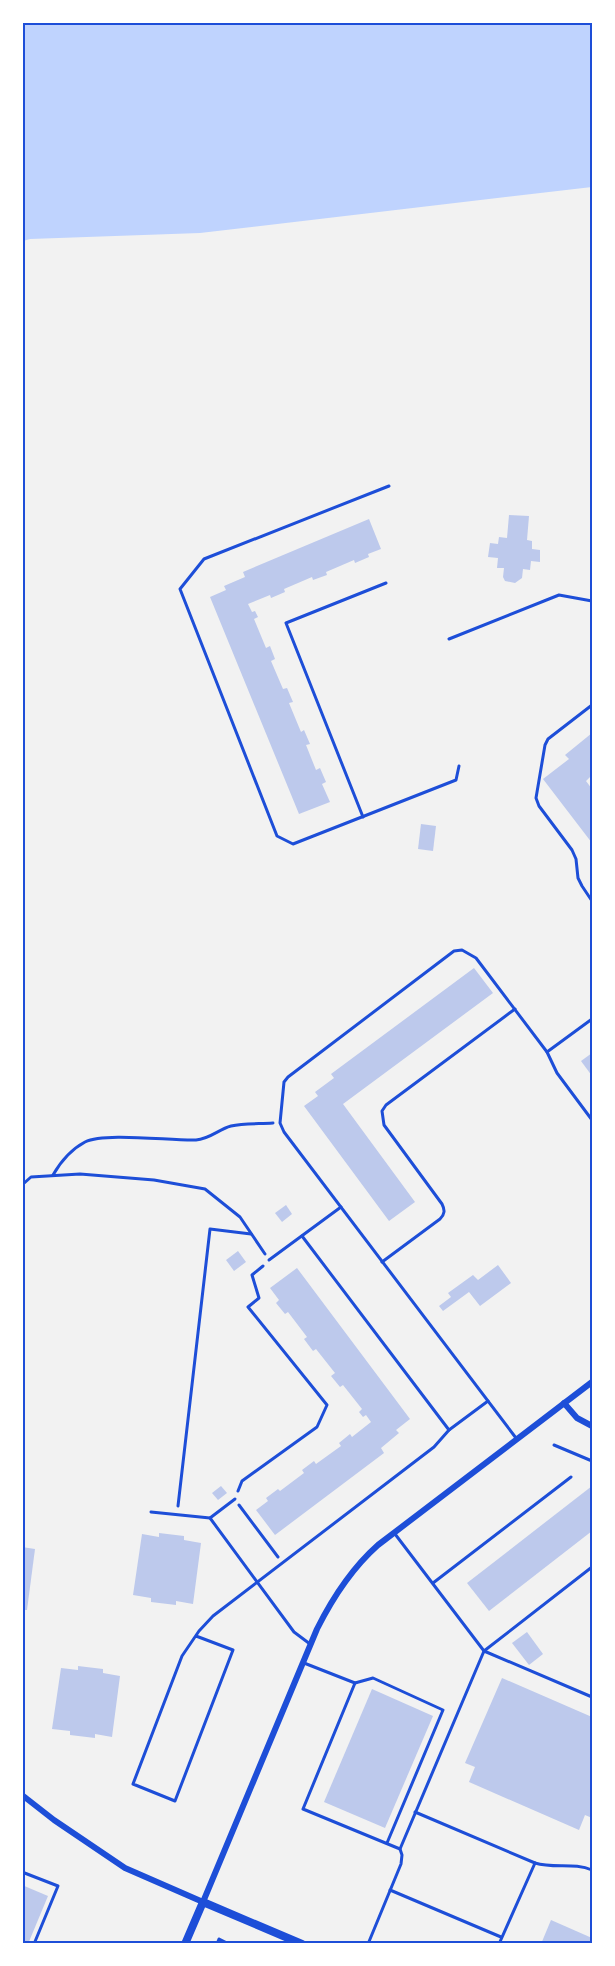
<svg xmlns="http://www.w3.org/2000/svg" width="615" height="1966" font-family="'Noto Serif',serif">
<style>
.water{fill:#bfd3fe}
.building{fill:#bdc9ec}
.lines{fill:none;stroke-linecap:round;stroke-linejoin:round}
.path{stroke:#1d4ed8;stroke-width:3}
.service{stroke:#1d4ed8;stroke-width:3}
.minor{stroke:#1d4ed8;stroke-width:6}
.tertiary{stroke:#1d4ed8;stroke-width:8}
.neatline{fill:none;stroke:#1d4ed8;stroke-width:2}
</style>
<rect width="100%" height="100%" fill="#f2f2f2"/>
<!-- water -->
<path class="water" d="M23,22L592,23V187L200,233L30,239L23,241Z"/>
<!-- building -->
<g class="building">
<path d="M509,515L529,516L527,540L532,541V549L540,550V562L531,561L530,570L523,569L522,578L515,583L505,581L503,577L504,568H497L498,558L488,557L490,543L498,544L499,537L507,538Z"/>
<path d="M369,519L381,549L368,554L369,557L355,563L354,560L326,572L327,575L313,580L312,577L284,589L285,592L271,598L270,595L248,604L252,612L255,611L258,617L254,619L266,648L270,646L275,659L271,661L283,689L287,688L293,702L289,703L301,732L304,730L310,744L306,745L316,770L320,768L326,782L322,784L330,802L299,814L210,597L226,590L224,586L245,577L243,572Z"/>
<path d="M592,733V775L586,781L592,789V843L543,779L569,759L565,755Z"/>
<path d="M421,824L436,826L433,851L418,849Z"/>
<path d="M474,968L493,993L343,1104L415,1202L389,1221L304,1106L318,1096L315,1092L334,1078L331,1074Z"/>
<path d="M592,1053V1076L581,1061Z"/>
<path d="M286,1205L292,1214L282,1222L275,1213Z"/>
<path d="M238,1251L246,1262L234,1271L226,1260Z"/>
<path d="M498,1265L511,1283L480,1306L469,1292L443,1311L439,1306L451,1297L448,1293L473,1275L478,1280Z"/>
<path d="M297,1268L410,1419L396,1430L399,1433L381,1448L384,1453L275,1535L256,1510L268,1501L266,1498L278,1489L280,1491L304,1473L302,1470L314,1461L316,1464L341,1446L339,1443L350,1434L352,1437L371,1422L366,1415L363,1417L359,1412L362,1409L343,1385L340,1387L331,1376L335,1373L316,1349L313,1351L304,1339L307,1337L288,1312L285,1314L276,1303L279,1300L270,1288Z"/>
<path d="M221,1486L227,1493L218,1500L212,1493Z"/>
<path d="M592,1486V1531L489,1611L467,1583Z"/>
<path d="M159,1533L184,1536V1540L201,1543L193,1604L176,1601V1605L151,1602V1598L133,1595L142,1534L159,1537Z"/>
<path d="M22,1547L35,1549L27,1610H22Z"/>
<path d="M527,1632L543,1654L529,1665L512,1643Z"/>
<path d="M78,1666L103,1669V1673L120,1676L112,1737L95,1734V1738L70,1735V1731L52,1729L61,1668L78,1670Z"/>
<path d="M502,1678L592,1717V1818L585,1815L579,1830L469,1782L475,1767L465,1763Z"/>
<path d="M372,1689L433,1716L385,1828L324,1802Z"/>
<path d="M22,1885L48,1896L28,1944H22Z"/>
<path d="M551,1920L592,1938V1944H541Z"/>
</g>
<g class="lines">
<!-- path -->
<g class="path">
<path d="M53,1175C61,1161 70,1150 85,1142C105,1132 171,1141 196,1140C210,1139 219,1129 231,1126C244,1123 259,1124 273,1123"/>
<path d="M22,1185L31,1177L80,1174L154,1180L205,1189L240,1217L265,1254"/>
<path d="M554,1445L592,1461"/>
<path d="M238,1491L242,1481L317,1427L327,1405L248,1307L259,1298L252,1275L263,1266"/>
<path d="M239,1505L278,1557"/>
<path d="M178,1506L210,1229L251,1234"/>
<path d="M217,1944L219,1939L229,1944"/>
</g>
<!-- service -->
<g class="service">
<path d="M389,486L204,559L180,589L277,836L293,844L456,780L459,766"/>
<path d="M449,639L559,595L592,601"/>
<path d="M592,705L548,739L545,745L536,798L539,806L572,850L576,859L578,878L582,886L592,901"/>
<path d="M363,817L286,623L386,583"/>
<path d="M547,1052L592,1019"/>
<path d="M269,1260L341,1207"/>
<path d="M382,1262L440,1219C445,1214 445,1210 442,1204L384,1125L382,1111L386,1105L515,1009"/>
<path d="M449,1430L488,1401"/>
<path d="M516,1438L284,1132L280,1123L284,1082L288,1077L454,951L462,950L476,958L547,1052L557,1073L592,1120"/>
<path d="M151,1512L210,1518L294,1632L310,1644"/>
<path d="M210,1518L235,1499"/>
<path d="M395,1534L484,1651L592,1567"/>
<path d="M433,1583L571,1477"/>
<path d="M196,1636L233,1650L175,1801L133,1784L182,1656L199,1631L213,1616L434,1447L449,1430L302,1236"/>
<path d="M304,1663L355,1683L303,1809L400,1849"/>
<path d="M355,1683L373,1678L443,1710L387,1843"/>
<path d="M415,1812L535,1863L499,1944"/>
<path d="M535,1863C554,1869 574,1862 592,1870"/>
<path d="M22,1872L58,1886L34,1944"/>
<path d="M390,1890L501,1937"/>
<path d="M368,1944L401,1864L402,1855L400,1849L484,1651L592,1697"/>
</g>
<!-- minor -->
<g class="minor">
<path d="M564,1403L577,1418L592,1426"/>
<path d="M22,1795L54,1820L125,1868L203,1902L317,1629C333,1597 351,1569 378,1545L592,1382"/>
</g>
<!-- tertiary -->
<path class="tertiary" d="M185,1944L203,1902L302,1944"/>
</g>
<!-- border -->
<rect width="615" height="1966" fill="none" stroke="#ffffff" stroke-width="48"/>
<rect x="24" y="24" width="567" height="1918" class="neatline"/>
</svg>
